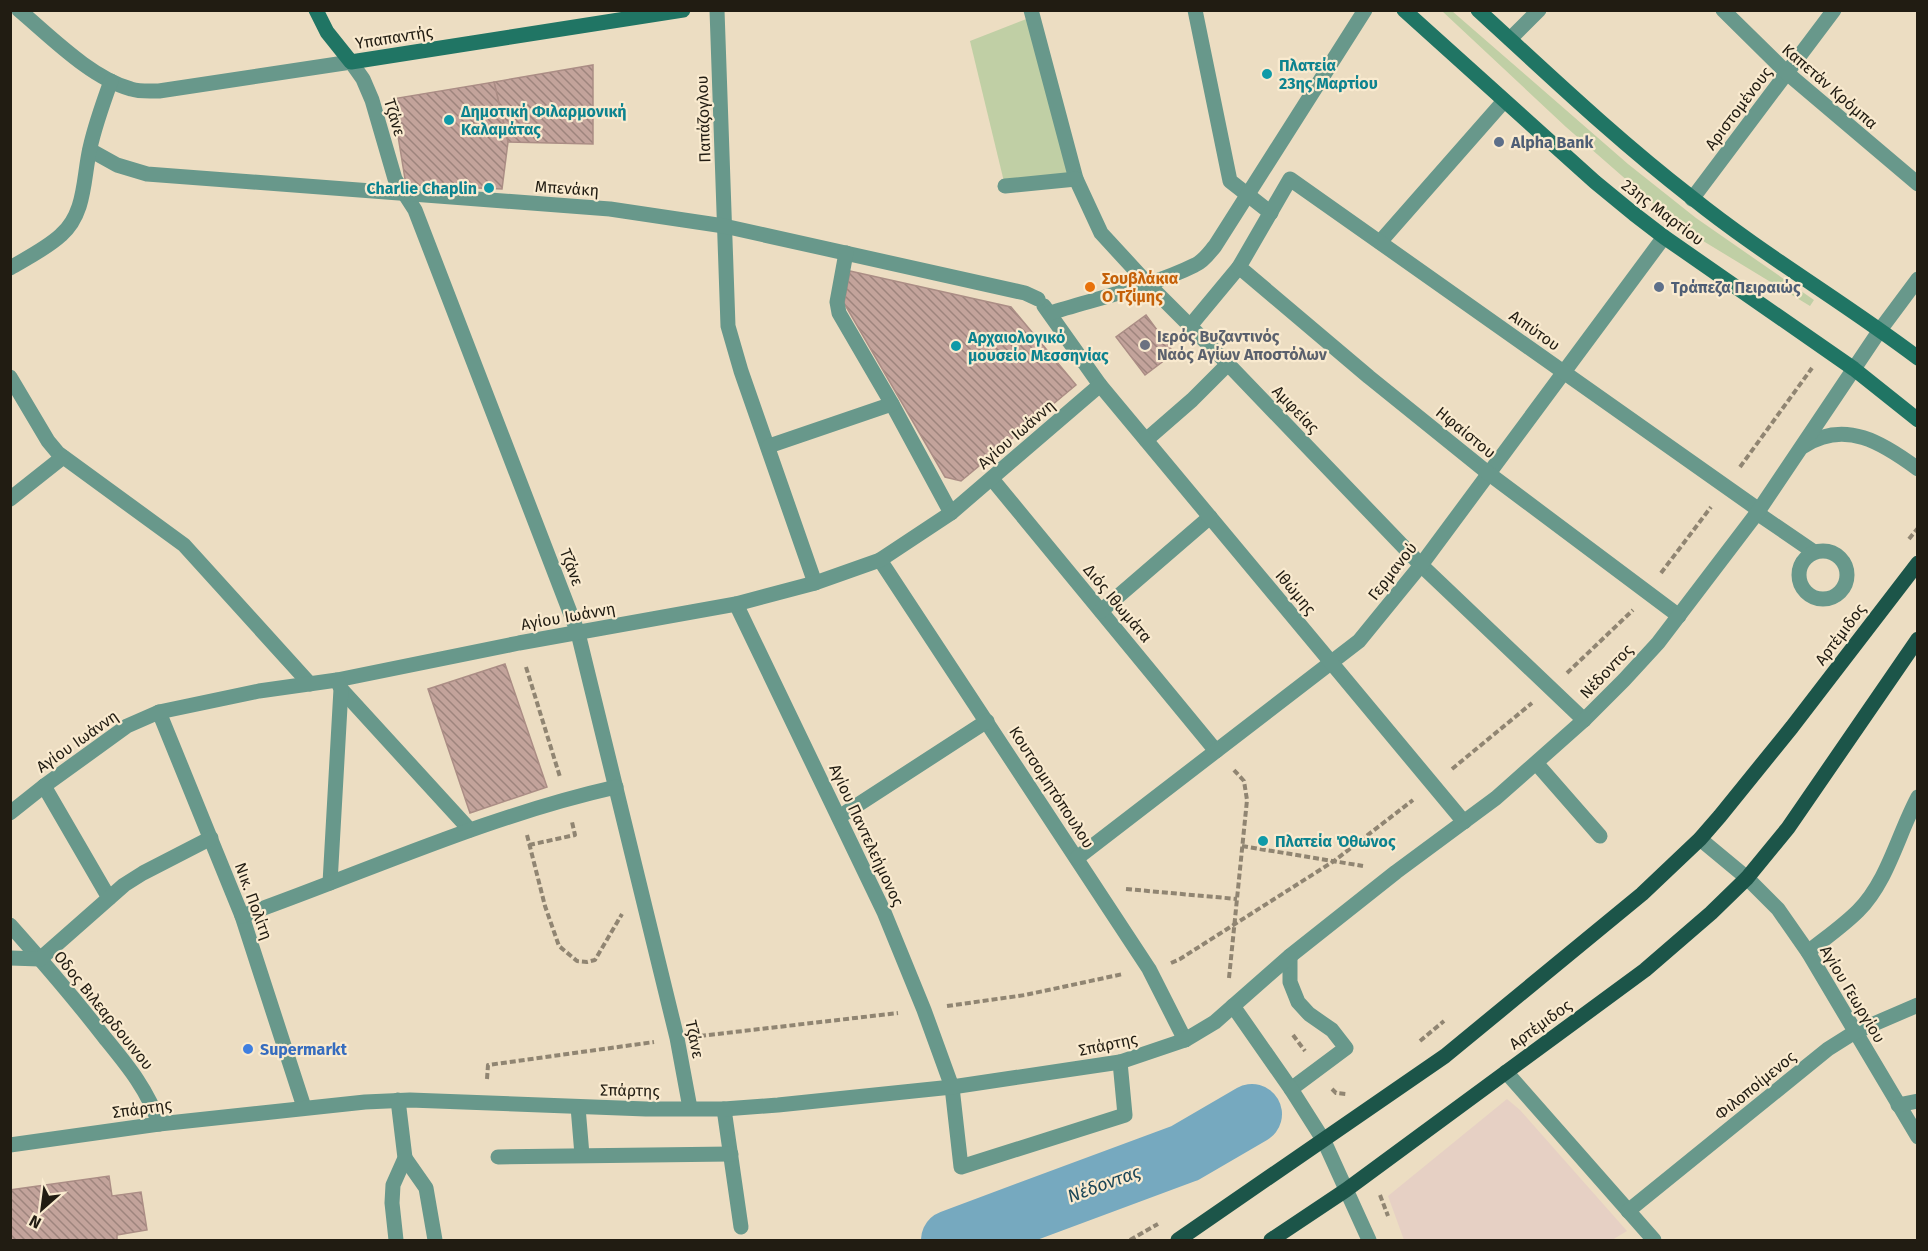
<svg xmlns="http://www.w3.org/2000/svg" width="1928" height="1251" font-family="'Fira Sans',sans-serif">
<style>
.education{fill:#e6d0c4}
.park{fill:#c0cfa5}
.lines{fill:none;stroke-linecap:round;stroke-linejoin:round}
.river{stroke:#76a9bf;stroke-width:60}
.building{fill:url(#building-back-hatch);stroke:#ab8d85;stroke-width:1.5}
.path{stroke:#908572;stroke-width:4;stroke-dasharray:6 3;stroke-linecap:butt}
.service{stroke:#68988b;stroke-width:15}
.pedestrian{stroke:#68988b;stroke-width:15}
.minor{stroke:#68988b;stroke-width:15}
.tertiary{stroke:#68988b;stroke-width:15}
.secondary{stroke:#207564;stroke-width:15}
.primary{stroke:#1c5549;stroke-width:15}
.culture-dot{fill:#0f9aa8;stroke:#f9eacf;stroke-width:2}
.service-dot{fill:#5c6f8a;stroke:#f9eacf;stroke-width:2}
.food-dot{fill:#e8710a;stroke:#f9eacf;stroke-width:2}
.worship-dot{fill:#6b7280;stroke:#f9eacf;stroke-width:2}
.shop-dot{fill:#3f7fe0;stroke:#f9eacf;stroke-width:2}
.labels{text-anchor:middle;stroke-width:4.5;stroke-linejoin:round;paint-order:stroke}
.street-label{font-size:16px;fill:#211c12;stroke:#f9eacf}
.culture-label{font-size:16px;font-weight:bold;fill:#0d838f;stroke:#f9eacf;text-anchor:start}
.service-label{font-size:16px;font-weight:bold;fill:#4e5e75;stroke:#f9eacf;text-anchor:start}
.food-label{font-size:16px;font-weight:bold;fill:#c56008;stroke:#f9eacf;text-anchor:start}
.worship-label{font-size:16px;font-weight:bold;fill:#5b616d;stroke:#f9eacf;text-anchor:start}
.shop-label{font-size:16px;font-weight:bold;fill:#366cbe;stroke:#f9eacf;text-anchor:start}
.water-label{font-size:18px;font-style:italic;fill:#1a4657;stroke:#f9eacf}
</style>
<defs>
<pattern id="building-back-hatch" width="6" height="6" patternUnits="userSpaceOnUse" patternTransform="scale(1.5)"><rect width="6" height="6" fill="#c3a39b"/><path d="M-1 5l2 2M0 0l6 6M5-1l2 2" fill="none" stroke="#9e847d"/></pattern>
</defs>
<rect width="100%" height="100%" fill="#ecddc2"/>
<!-- education -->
<path class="education" d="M1507,1099L1520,1110L1627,1231L1612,1240H1404L1388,1196Z"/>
<!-- park -->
<g class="park">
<path d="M1442,11H1452L1628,164L1696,218L1814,300L1810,306L1690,233L1669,217L1566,127Z"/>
<path d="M1029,18L1076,179L1005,186L970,41Z"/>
</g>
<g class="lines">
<!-- river -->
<path class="river" d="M951,1240L1185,1153L1252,1114"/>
</g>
<!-- building -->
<g class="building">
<path d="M593,65V144L508,142L494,82Z"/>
<path d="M494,82L508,142L502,189L406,185L392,99Z"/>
<path d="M850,271L1011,307L1076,385L961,481L945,477L844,303Z"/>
<path d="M1146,315L1174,353L1145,375L1116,337Z"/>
<path d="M505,664L547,787L470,813L428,689Z"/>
<path d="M109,1176L112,1196L141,1192L147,1230L117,1235V1240H10V1190Z"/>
</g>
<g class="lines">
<!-- path -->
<g class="path">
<path d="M1740,467L1812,368"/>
<path d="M1909,539L1918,528"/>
<path d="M1661,573L1711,507"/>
<path d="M526,667L560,777"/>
<path d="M1567,673L1633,610"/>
<path d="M1452,769L1532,703"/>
<path d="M527,835L545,906L559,946L577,961L587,962L595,960L622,914"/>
<path d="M529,845L575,835L572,822"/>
<path d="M1242,846L1363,866"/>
<path d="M1126,889L1237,899"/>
<path d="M1171,963L1180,959L1334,861L1413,800"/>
<path d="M1229,978L1247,800L1244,781L1233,769"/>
<path d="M947,1006L1025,995L1123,974"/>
<path d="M1293,1035L1305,1051"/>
<path d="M700,1036L898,1013"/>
<path d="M1420,1041L1444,1021"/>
<path d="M487,1079L488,1065L654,1042"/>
<path d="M1332,1089L1336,1093L1346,1094"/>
<path d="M1380,1195L1388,1216"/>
<path d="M1130,1240L1158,1224"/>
</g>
<!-- service -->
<g class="service">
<path d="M1757,513L1814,552"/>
<circle cx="1823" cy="575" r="24"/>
<path d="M1537,764L1600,836"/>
<path d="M1808,952C1824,939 1843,926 1858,911C1888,881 1898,834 1918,797"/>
<path d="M1290,956V982L1298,1002L1309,1014L1332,1030L1346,1048L1291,1089"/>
<path d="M952,1087L961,1167L1125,1115L1120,1062"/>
<path d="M578,1107L582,1155"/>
<path d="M724,1109L741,1227"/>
<path d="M498,1157L731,1154"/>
</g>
<!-- pedestrian -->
<g class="pedestrian">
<path d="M1031,10L1076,179L1101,233L1147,283L1228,364L1421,565L1584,720"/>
<path d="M1195,10L1230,181L1271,213"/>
<path d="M1005,186L1076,179"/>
<path d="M1692,199L1834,10"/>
<path d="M1380,242L1504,101"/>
<path d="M1044,306L1100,385"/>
<path d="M1050,313C1095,299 1153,286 1195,265C1204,261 1209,253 1215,246L1365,10"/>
<path d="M1190,326L1239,267"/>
<path d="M1146,440L1192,400L1228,364"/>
<path d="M992,479L1216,751"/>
<path d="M880,560L1149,969L1185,1040"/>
<path d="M736,604L884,912L924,1010L952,1087"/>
<path d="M1101,611L1210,517"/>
<path d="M839,817L987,721"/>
<path d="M1077,858L1359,641L1421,565L1664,237"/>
</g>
<!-- minor -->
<g class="minor">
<path d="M19,10C51,37 91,78 131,89C140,92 150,91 159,91L351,62L363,79L372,100L395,179L415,210L578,633L677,1038L690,1108"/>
<path d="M717,10L728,326L741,371L815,583"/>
<path d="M1723,10L1787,73L1918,184"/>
<path d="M1510,39L1539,10"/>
<path d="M90,150L117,165L147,174L610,209L724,226L1025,293L1038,299"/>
<path d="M846,253L837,302L839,313L892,404L951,513"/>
<path d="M10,268C27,258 47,248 61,235C86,213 83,178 90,148C95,125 103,103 111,81"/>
<path d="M10,377L48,441L58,453L184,545L310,684"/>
<path d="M769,446L892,404"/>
<path d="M10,499L63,457"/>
<path d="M1679,616L1488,473L1369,377L1239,267L1290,179L1759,510"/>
<path d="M341,689L470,830"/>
<path d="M159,712L242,916L304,1107"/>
<path d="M44,786L109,898"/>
<path d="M10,813L44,786L127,726L159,712L259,691L337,680L519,643L736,604L815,583L880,560L951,513L1100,385L1464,822"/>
<path d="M1700,839L1747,878L1778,909L1808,952L1918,1137"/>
<path d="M330,883L341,689L337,680"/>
<path d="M242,916C366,872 487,816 616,787"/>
<path d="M10,925C43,962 75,999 105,1038C127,1065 148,1090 159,1124"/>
<path d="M10,958L40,959L124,885L143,873L211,838"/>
<path d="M1506,1072L1654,1240"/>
<path d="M1898,1105L1918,1101"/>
<path d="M1628,1211L1828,1049L1855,1032L1918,1005"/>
</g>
<!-- tertiary -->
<g class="tertiary">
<path d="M1804,446C1845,419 1883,443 1918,469"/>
<path d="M1233,1006L1291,1089L1324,1141L1369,1240"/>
<path d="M10,1145L159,1124L365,1102L410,1100L646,1109H724L778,1105L952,1087L1120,1062L1185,1040L1215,1022L1290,956L1396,872L1496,798L1584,720L1624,680L1658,643L1757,513L1880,330L1918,279"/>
<path d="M405,1158L426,1188L435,1240"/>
<path d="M396,1240L392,1203L393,1185L405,1158L398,1100"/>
</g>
<!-- secondary -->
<g class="secondary">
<path d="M316,10L327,32L351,62L683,10"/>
<path d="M1404,10L1595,182L1634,214L1664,237L1854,369L1918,420"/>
<path d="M1478,10C1548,74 1616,139 1691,197C1763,255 1844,302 1918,358"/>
</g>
<!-- primary -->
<g class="primary">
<path d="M1178,1240L1445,1056L1642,894L1700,839L1720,816L1792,727L1918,563"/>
<path d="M1271,1240L1346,1190L1645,970L1711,913L1747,878L1788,828L1918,639"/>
</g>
</g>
<!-- markers -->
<g class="culture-dot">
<circle cx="1267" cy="74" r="6"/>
<circle cx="449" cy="120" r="6"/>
<circle cx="489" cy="188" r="6"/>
<circle cx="956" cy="346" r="6"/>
<circle cx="1263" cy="841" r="6"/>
</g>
<g class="service-dot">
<circle cx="1499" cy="142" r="6"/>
<circle cx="1659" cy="287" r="6"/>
</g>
<circle class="food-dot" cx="1090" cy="287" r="6"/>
<circle class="worship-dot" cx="1145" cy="345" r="6"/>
<circle class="shop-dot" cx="248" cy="1049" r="6"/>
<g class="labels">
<!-- street labels -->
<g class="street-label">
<text transform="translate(394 37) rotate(-9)" y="6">Υπαπαντής</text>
<text transform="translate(1830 86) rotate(41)" y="6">Καπετάν Κρόμπα</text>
<text transform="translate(1738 108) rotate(-53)" y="6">Αριστομένους</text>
<text transform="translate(395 117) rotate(73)" y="6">Τζάνε</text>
<text transform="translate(703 119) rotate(-92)" y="6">Παπάζογλου</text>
<text transform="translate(567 188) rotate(4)" y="6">Μπενάκη</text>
<text transform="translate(1663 212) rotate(37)" y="6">23ης Μαρτίου</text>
<text transform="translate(1535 330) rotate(35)" y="6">Αιπύτου</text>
<text transform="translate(1296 409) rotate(46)" y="6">Αμφείας</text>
<text transform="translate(1466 432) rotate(39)" y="6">Ηφαίστου</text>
<text transform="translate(1016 434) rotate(-41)" y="6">Αγίου Ιωάννη</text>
<text transform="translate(572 567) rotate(69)" y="6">Τζάνε</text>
<text transform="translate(1392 571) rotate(-52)" y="6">Γερμανού</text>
<text transform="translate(1296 592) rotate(50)" y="6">Ιθώμης</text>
<text transform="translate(1118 603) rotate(50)" y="6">Διός Ιθωμάτα</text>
<text transform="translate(568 616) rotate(-10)" y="6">Αγίου Ιωάννη</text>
<text transform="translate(1840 634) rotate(-53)" y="6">Αρτέμιδος</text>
<text transform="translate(1606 671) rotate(-46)" y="6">Νέδοντος</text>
<text transform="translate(77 741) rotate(-35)" y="6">Αγίου Ιωάννη</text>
<text transform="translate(1052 787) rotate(57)" y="6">Κουτσομητόπουλου</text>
<text transform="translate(867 835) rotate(65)" y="6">Αγίου Παντελεήμονος</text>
<text transform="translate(254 901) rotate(70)" y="6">Νικ. Πολίτη</text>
<text transform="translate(1853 994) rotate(59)" y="6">Αγίου Γεωργίου</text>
<text transform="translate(104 1010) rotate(51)" y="6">Οδος Βιλεαρδουινου</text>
<text transform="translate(1540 1024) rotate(-36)" y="6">Αρτέμιδος</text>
<text transform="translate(695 1039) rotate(78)" y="6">Τζάνε</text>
<text transform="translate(1108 1044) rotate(-12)" y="6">Σπάρτης</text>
<text transform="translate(1755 1085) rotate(-39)" y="6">Φιλοποίμενος</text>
<text transform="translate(630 1090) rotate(1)" y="6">Σπάρτης</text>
<text transform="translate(142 1108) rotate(-8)" y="6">Σπάρτης</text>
</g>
<!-- culture labels -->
<g class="culture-label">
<text x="1279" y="71">Πλατεία<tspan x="1279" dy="18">23ης Μαρτίου</tspan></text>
<text x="461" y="117">Δημοτική Φιλαρμονική<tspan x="461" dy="18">Καλαμάτας</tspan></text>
<text x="477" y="194" text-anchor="end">Charlie Chaplin</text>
<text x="968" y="343">Αρχαιολογικό<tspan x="968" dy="18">μουσείο Μεσσηνίας</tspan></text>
<text x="1275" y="847">Πλατεία Όθωνος</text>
</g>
<!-- service labels -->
<g class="service-label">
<text x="1511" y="148">Alpha Bank</text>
<text x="1671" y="293">Τράπεζα Πειραιώς</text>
</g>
<!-- food labels -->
<g class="food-label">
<text x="1102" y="284">Σουβλάκια<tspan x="1102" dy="18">Ο Τζίμης</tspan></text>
</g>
<!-- worship labels -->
<g class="worship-label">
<text x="1157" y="342">Ιερός Βυζαντινός<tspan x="1157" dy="18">Ναός Αγίων Αποστόλων</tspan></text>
</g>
<!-- shop labels -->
<g class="shop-label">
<text x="260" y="1055">Supermarkt</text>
</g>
<!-- water labels -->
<g class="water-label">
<text transform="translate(1104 1184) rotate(-20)" y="6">Νέδoντας</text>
</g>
</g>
<!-- border -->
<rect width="1928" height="1251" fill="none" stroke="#211c12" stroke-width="24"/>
<!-- north arrow -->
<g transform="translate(42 1209) rotate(208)" stroke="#f9eacf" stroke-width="4.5" paint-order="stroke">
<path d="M0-4.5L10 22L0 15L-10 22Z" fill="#211c12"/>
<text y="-9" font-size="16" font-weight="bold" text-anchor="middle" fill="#211c12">N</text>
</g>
</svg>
